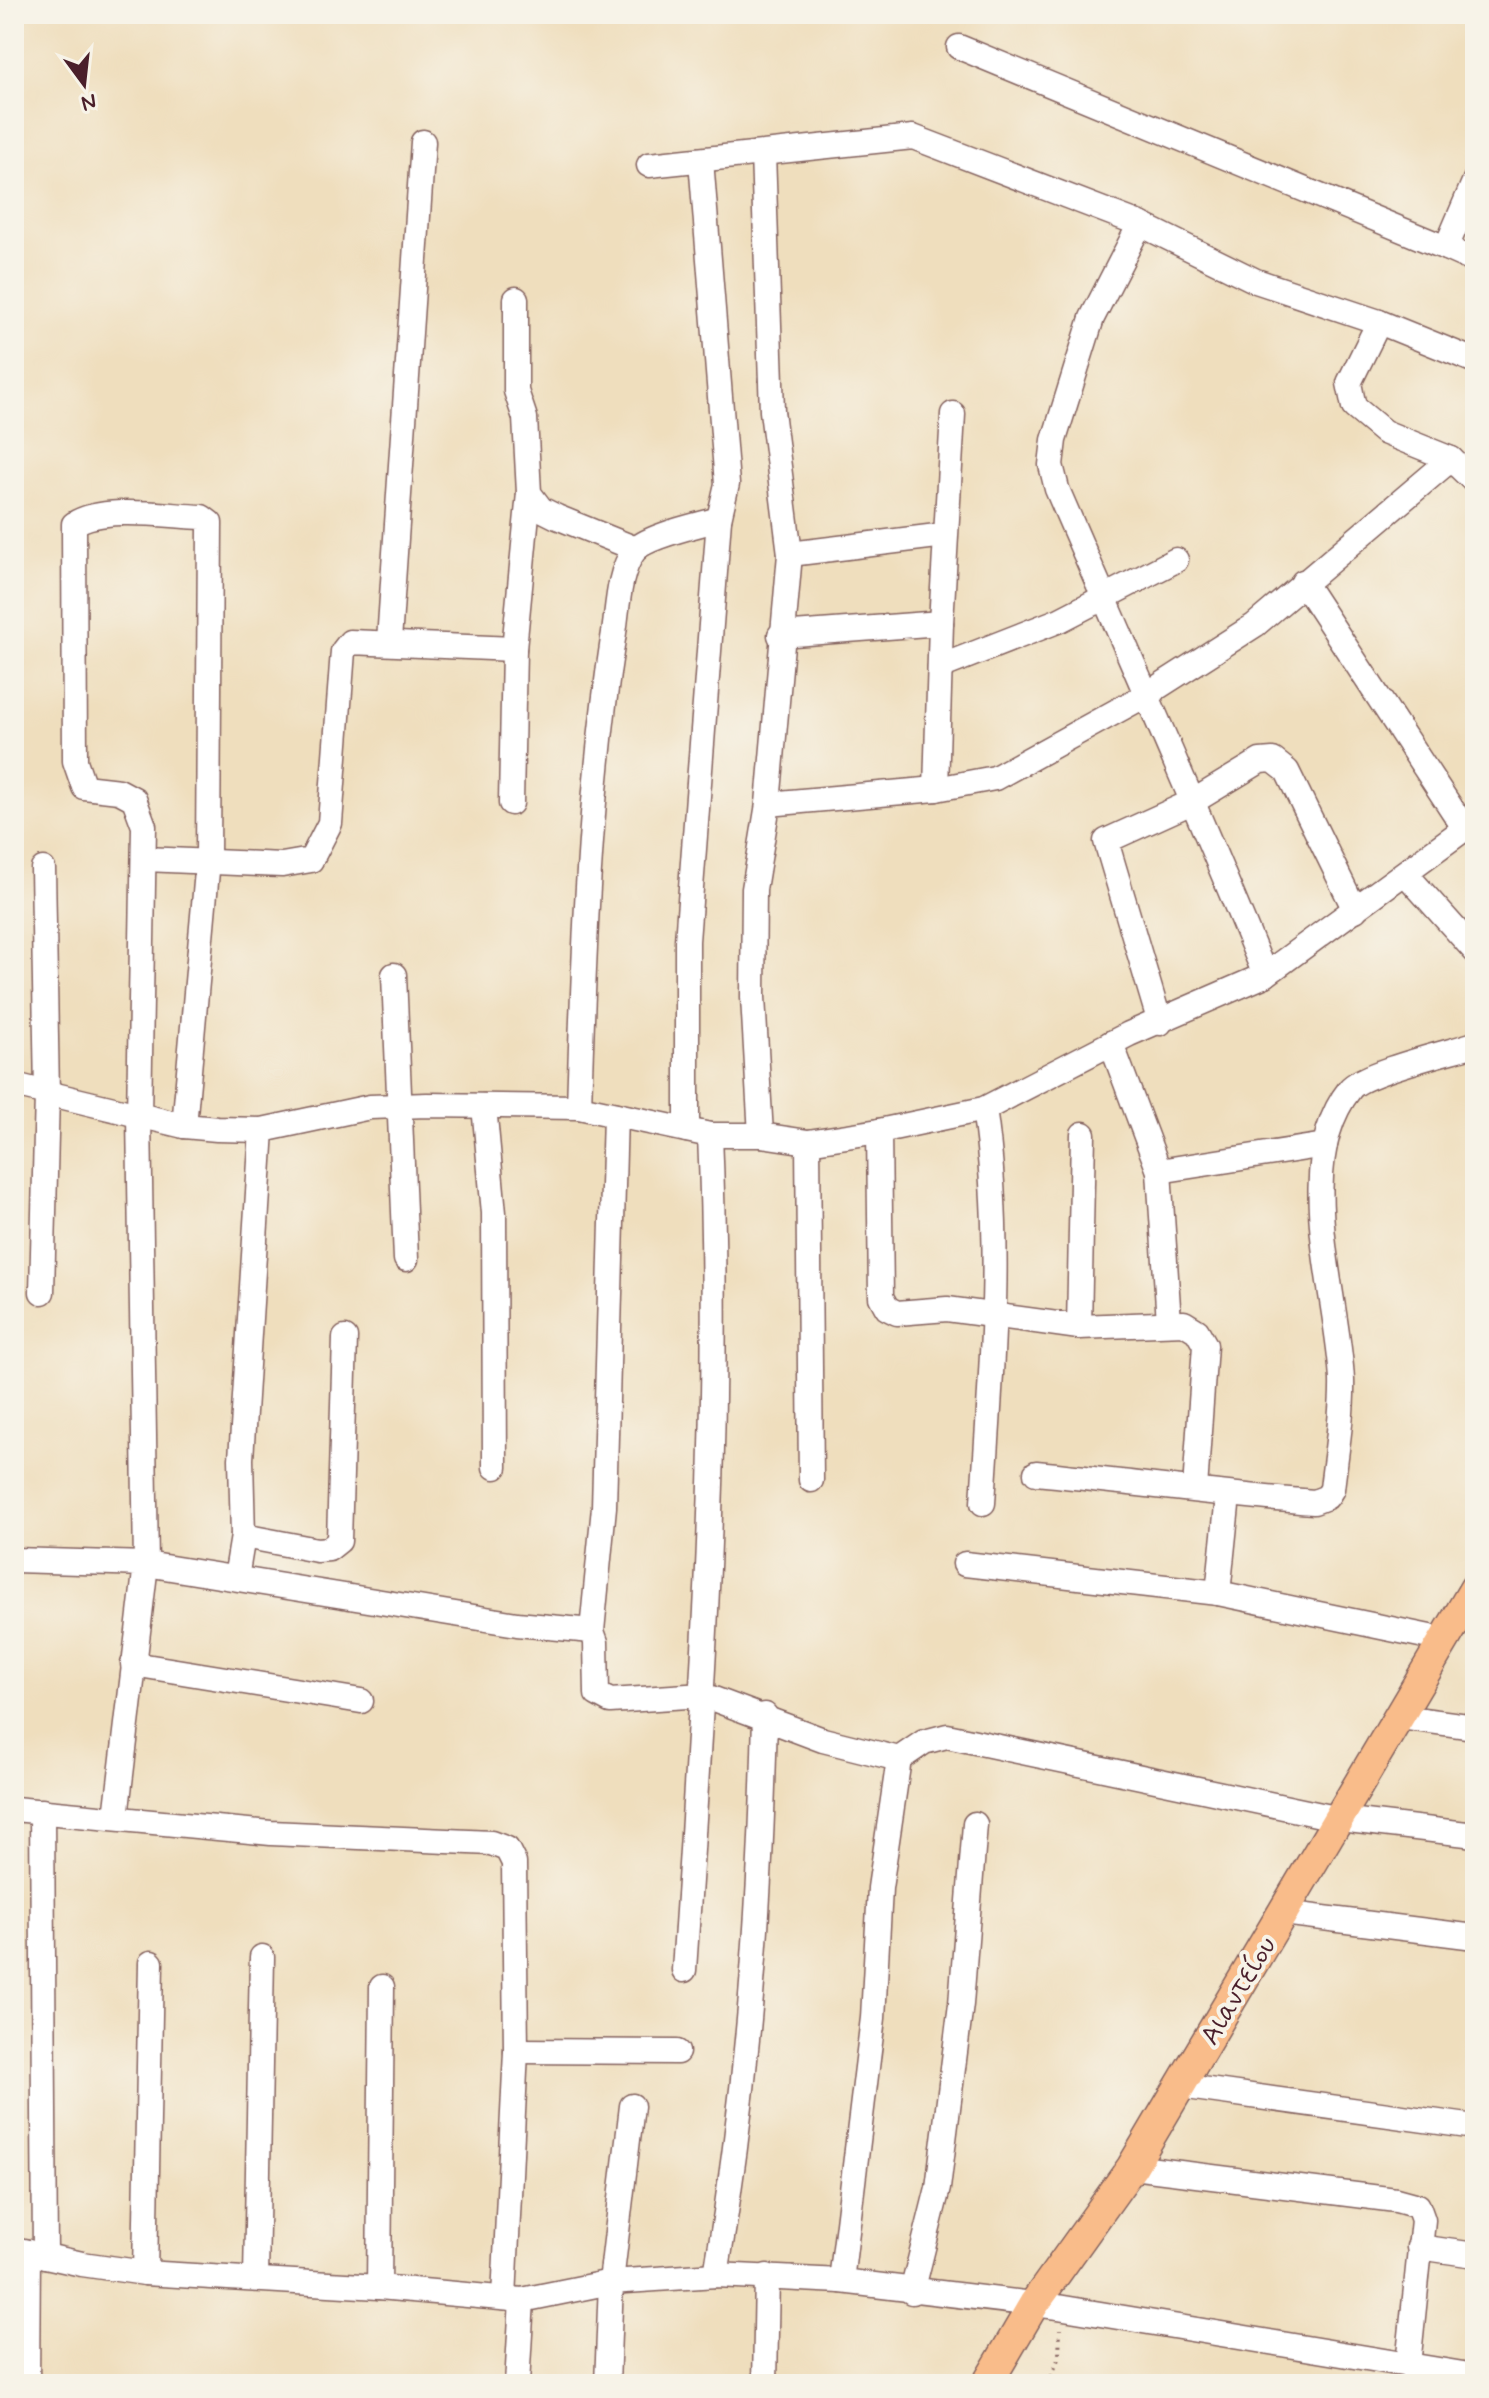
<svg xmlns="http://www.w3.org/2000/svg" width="1489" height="2398" font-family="Mynerve,sans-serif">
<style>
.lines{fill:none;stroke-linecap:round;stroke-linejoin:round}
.minor-casing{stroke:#84625e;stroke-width:27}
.major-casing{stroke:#84625e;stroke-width:33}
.path{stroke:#84625e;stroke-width:4;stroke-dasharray:2 6;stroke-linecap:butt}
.minor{stroke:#fff;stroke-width:24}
.major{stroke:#f9bc8a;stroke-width:30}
.labels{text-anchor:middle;stroke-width:8;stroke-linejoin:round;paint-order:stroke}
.street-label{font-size:28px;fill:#4a1f2b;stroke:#f7f3e8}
</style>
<rect width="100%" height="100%" fill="#f7f3e8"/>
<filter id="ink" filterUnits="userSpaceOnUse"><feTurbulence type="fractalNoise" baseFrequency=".0125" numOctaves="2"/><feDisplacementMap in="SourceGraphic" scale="16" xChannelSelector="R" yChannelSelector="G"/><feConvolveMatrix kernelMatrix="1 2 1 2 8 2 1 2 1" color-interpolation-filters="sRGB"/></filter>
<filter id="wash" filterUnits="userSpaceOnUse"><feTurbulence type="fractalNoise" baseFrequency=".006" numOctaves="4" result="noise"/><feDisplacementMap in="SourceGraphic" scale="32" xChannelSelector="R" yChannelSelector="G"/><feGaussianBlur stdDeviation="1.8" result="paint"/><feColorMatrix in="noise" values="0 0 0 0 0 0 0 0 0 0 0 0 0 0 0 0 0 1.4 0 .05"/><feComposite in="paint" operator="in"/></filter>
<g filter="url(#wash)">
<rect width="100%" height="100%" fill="#efdebd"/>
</g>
<g filter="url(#ink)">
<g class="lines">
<!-- minor casing -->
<g class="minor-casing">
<g id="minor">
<path d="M959,47L1446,248"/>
<path d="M763,154L772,411L790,554L768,804"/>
<path d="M649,165L913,137L1140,224L1256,281L1379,322L1475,361"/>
<path d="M1475,180L1446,248L1475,261"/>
<path d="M1140,224L1092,318L1054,440L1051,465L1057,489C1127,651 1199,812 1265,975"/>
<path d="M516,299V391L525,418L529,493L541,509L557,517L636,549"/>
<path d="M1379,322L1349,383L1354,407L1384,432L1451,459L1475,482"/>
<path d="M790,554L945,535"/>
<path d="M1303,582L1465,829"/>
<path d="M780,635L941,623"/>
<path d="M389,641L423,142"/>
<path d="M940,667L1060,620L1176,560"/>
<path d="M936,789L941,623L953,414"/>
<path d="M511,803L514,649L529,493"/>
<path d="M145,859L282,865L311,860L330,823L343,651L350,642L514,649"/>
<path d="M1405,873L1475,951"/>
<path d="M394,975L406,1259"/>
<path d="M1160,1023L1106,841L1194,801L1260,761L1273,760L1287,771L1355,910"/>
<path d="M1111,1043L1159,1171L1169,1322"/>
<path d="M14,1085L184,1126L217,1129L262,1130L370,1107L427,1105L579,1107L710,1135H761L808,1142L879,1131L984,1109L1129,1034L1265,975L1475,821"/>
<path d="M484,1106L494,1213L495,1467"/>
<path d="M579,1107C584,950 589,794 613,639C618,612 617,574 634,551C646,536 699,525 719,519"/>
<path d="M184,1126L208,860L210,523L202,517C168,516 103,505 74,524L75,761L84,787L119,791L134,799L144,826L139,1116L146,1564L517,1624L592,1631L596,1642L597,1694L610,1701L703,1695L823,1740L899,1759L924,1742L947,1736L1340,1819L1475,1835"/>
<path d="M687,1130V941L719,519L727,484L701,160"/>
<path d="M879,1131L881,1297L887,1308L897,1313L947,1309L1079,1327L1184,1323L1197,1331L1205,1345L1195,1489"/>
<path d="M761,1135L753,997L754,889L768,804L936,789L995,778L1144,696L1255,625L1451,459"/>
<path d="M808,1142L811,1480"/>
<path d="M1159,1171L1325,1145"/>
<path d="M42,1292L47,1094L43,869"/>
<path d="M1079,1327L1083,1134"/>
<path d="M1036,1473C1129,1482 1221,1495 1314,1502L1327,1497L1332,1489C1336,1453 1343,1415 1342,1380C1338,1294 1291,1163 1350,1089C1364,1072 1450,1052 1475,1044"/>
<path d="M983,1503C991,1372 1004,1239 984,1109"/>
<path d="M243,1536L317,1550L329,1549L339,1541L345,1338"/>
<path d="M14,1560L146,1564L116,1817"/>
<path d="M965,1564L1218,1593L1444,1640"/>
<path d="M236,1578L243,1536L241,1459L262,1130"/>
<path d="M1218,1593L1228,1496"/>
<path d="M592,1631L604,1507L615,1115"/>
<path d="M133,1664L361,1701"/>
<path d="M1400,1717L1475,1727"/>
<path d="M14,1809L271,1833L491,1843L507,1849L514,1863L516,2051L504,2298"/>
<path d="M42,1811L45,2256"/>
<path d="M1283,1913L1475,1937"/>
<path d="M684,1970C703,1691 722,1414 710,1135"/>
<path d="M516,2051L677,2052"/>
<path d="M1180,2086L1475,2127"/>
<path d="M1132,2167L1396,2200L1418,2206L1423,2220L1408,2365"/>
<path d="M1419,2247L1475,2255"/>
<path d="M14,2249L82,2264L145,2273L379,2287L522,2300L611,2282L716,2275L841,2281L1058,2307L1475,2376"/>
<path d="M145,2273L151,1963"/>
<path d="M716,2275C748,2088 761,1905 765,1715"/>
<path d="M256,2278L262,1957"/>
<path d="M841,2281L873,2018L880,1888L899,1759"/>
<path d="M379,2287L382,1987"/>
<path d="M912,2292L938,2188L961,2004L975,1824"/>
<path d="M27,2384L28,2252"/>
<path d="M517,2384L522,2300"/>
<path d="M607,2384L611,2282L632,2106"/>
<path d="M765,2384L767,2276"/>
</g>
</g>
<!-- major casing -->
<g class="major-casing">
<path id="major" d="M987,2384L1034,2304L1132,2167L1475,1588"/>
</g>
<!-- path -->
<path class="path" d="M1049,2384L1059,2356L1060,2329"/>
<!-- minor -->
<use href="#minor" class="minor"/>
<!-- major -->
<use href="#major" class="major"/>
</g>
</g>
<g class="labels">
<!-- street labels -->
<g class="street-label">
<text transform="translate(1237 1990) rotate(-59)" y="10">Αιαντείου</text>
</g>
</g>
<!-- margin -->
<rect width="1489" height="2398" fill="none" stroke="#f7f3e8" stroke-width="48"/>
<!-- north arrow -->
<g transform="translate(84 84) rotate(165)" stroke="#f7f3e8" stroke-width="6" paint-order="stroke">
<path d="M0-6L14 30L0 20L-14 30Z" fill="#4a1f2b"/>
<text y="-12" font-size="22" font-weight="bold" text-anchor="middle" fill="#4a1f2b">N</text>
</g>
</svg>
